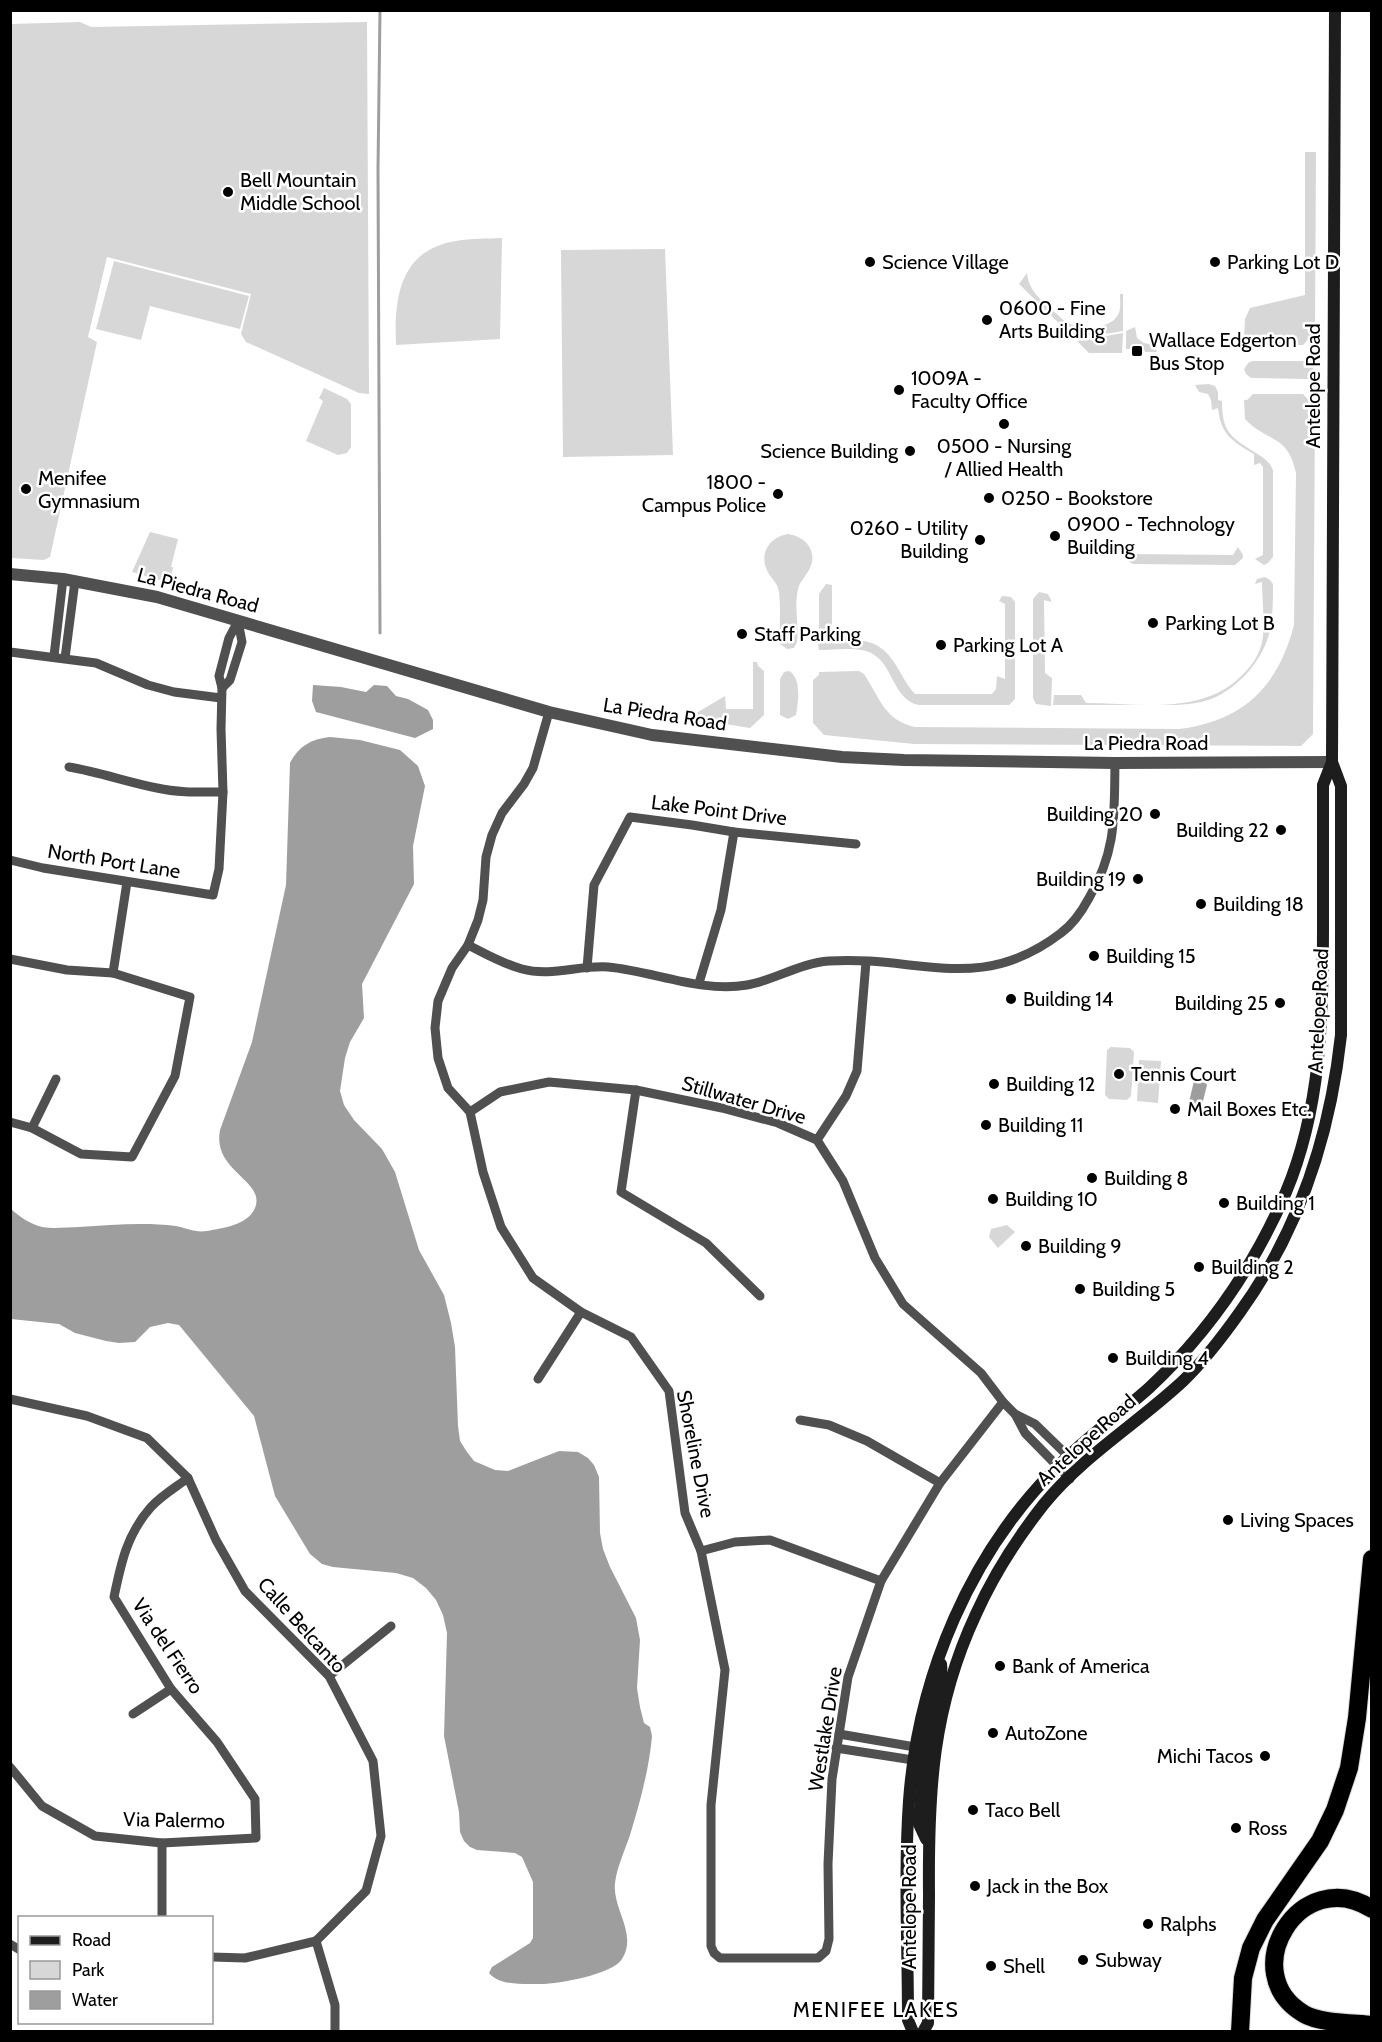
<svg xmlns="http://www.w3.org/2000/svg" width="1382" height="2042" font-family="Cabin,sans-serif">
<style>
.green{fill:#d7d7d7}
.water{fill:#9e9e9e}
.lines{fill:none;stroke-linecap:round;stroke-linejoin:round}
.stream{stroke:#9e9e9e;stroke-width:3}
.motorway-casing{stroke:#dbdbdb;stroke-width:20}
.minor{stroke:#505050;stroke-width:9}
.tertiary{stroke:#505050;stroke-width:12}
.secondary{stroke:#1d1d1d;stroke-width:12}
.motorway{stroke:#000;stroke-width:18}
.poi-dot{fill:#000;stroke:#fff;stroke-width:2}
.labels{text-anchor:middle;stroke-width:5;stroke-linejoin:round;paint-order:stroke}
.poi-label{font-size:20px;fill:#000;stroke:#fff;text-anchor:start}
.street-label{font-size:20px;fill:#000;stroke:#fff}
.neighbourhood-label{font-size:21px;letter-spacing:1.5px;fill:#000;stroke:#fff}
</style>
<rect width="100%" height="100%" fill="#fff"/>
<!-- green -->
<g class="green">
<path d="M80,22L91,27L367,22L369,394L359,393L246,342L241,334L251,294L107,257L88,337L97,342L50,557L44,560L11,558V24Z"/>
<path d="M1305,152H1316L1315,332L1303,345H1253L1247,339L1244,338L1245,319L1250,308L1305,295Z"/>
<path d="M502,238L500,339L396,345C394,297 400,250 456,241C471,238 487,239 502,238Z"/>
<path d="M665,249L673,455L563,457L561,250Z"/>
<path d="M114,261L249,296L240,329L150,306L141,340L96,329Z"/>
<path d="M1027,273C1029,291 1040,299 1053,311C1058,314 1062,320 1068,323C1082,330 1112,330 1119,313C1121,307 1120,300 1120,294H1123V331L1075,339L1019,284Z"/>
<path d="M1135,327L1137,338L1144,343L1154,345L1157,352H1145L1144,349H1126V331Z"/>
<path d="M1123,333L1122,353H1089L1077,341Z"/>
<path d="M1253,361H1307L1312,364L1314,372L1308,379L1251,378L1246,374L1244,369L1249,362Z"/>
<path d="M1209,384L1215,386L1218,392V400L1222,401C1222,433 1231,437 1256,453C1264,458 1269,461 1273,470V557L1268,563L1264,565L1255,559L1263,555V467L1260,463L1254,465V454C1232,441 1221,435 1218,408L1212,410L1211,400L1208,394L1199,392L1195,385Z"/>
<path d="M324,388L347,399L351,404V447L347,453L338,455L306,441L323,401L319,398Z"/>
<path d="M1253,394H1303L1315,407L1313,734L1301,746L914,744L824,735L813,723V680L819,675V672L859,671L864,674C880,698 884,720 915,727L1179,729C1243,721 1278,687 1294,625L1296,473C1288,434 1266,442 1245,419L1244,400H1247Z"/>
<path d="M150,532L178,539L171,567H173L170,583L132,572Z"/>
<path d="M788,534C805,536 818,551 810,568C807,575 800,581 798,589C794,606 799,625 797,642L794,648L787,649L780,644C779,627 781,609 779,592C778,582 769,577 766,568C760,551 771,537 788,534Z"/>
<path d="M1238,547L1243,555V558L1235,565L1133,564L1126,560V554L1233,555Z"/>
<path d="M1265,577L1270,580L1273,584C1273,599 1273,615 1270,630C1264,658 1242,684 1216,697C1203,703 1186,705 1171,705H1053L1054,695H1081L1086,703C1136,703 1197,715 1237,680C1248,670 1257,660 1261,646C1266,632 1262,598 1262,582L1255,584L1257,579Z"/>
<path d="M826,584L832,585V628L829,632L819,637V594Z"/>
<path d="M1039,592L1048,594L1051,600V602L1044,600L1045,673L1052,678L1051,706L1036,704L1033,698V599Z"/>
<path d="M1002,596L1011,597L1015,602V699L1009,705H919C891,700 894,659 866,651C852,647 833,650 819,650L818,645L820,642L840,631C851,645 863,637 878,646C896,657 901,679 915,694H992L996,689L997,676L1005,679V604L999,601Z"/>
<path d="M753,662H757L758,666L764,671V715L750,728L688,718L725,696L726,709H753Z"/>
<path d="M789,671C802,678 798,703 796,715L788,719L780,715V679L784,672Z"/>
<path d="M1111,1047L1130,1048L1134,1052L1131,1096L1127,1100L1109,1099L1105,1095L1107,1050Z"/>
<path d="M1139,1060L1161,1061L1158,1103L1137,1101Z"/>
<path d="M1007,1225L1015,1232L998,1248L989,1237L991,1229Z"/>
</g>
<!-- water -->
<g class="water">
<path d="M313,685L341,687L366,692L374,685L387,686L396,696L408,699L428,710L433,720V729L415,738L316,712L312,701Z"/>
<path d="M330,737L360,740L400,750L418,766L425,786L413,846L414,884L362,984L364,1018L350,1042L345,1058L340,1091L344,1105L354,1120L382,1149L395,1172L419,1250L444,1295L451,1323L455,1347L458,1426L460,1441L467,1452L474,1461L495,1470L508,1471L559,1451L578,1452L588,1458L594,1465L599,1477L600,1533L603,1549L610,1567L636,1618L640,1640L637,1688L640,1707L644,1723L650,1727L652,1736C649,1770 640,1802 630,1835C625,1850 617,1867 615,1883C612,1909 638,1934 622,1959C613,1974 559,1984 541,1984C526,1984 499,1986 489,1973L492,1967L530,1943L533,1938V1882L522,1857L515,1853L477,1850L470,1847L464,1841L460,1832L459,1812L444,1736L447,1633L443,1615L436,1600L426,1588L413,1578L396,1573L333,1567L322,1564L310,1554L275,1496L254,1416L179,1325L168,1323L150,1327L135,1342L119,1343L106,1341L75,1333L59,1324L11,1319V1209C20,1217 30,1224 42,1227C54,1229 67,1227 79,1227C111,1225 144,1222 176,1226C186,1228 196,1233 207,1231C223,1228 248,1225 255,1208C266,1180 212,1172 220,1130L252,1042L286,885L290,763C299,746 311,739 330,737Z"/>
<path d="M1199,1079L1204,1080L1207,1085L1202,1105L1196,1107L1189,1102L1194,1081Z"/>
</g>
<g class="lines">
<!-- stream -->
<path class="stream" d="M380,633L378,169L380,10"/>
<!-- motorway casing -->
<g class="motorway-casing">
<g id="motorway">
<path d="M1372,1909C1300,1863 1234,1973 1304,2014C1319,2023 1353,2023 1372,2025"/>
<path d="M1240,2032L1243,1978L1251,1948L1265,1920L1320,1841L1335,1810L1349,1768L1357,1718L1372,1559"/>
</g>
</g>
<!-- minor -->
<g class="minor">
<path d="M10,652L96,663L148,685L174,692L221,698"/>
<path d="M54,656L63,579"/>
<path d="M65,658L75,581"/>
<path d="M222,688L230,680L242,642L238,621"/>
<path d="M549,712L533,768L524,784L502,813L492,835L486,857L483,900L478,920L468,945L452,968L438,1001L435,1028L438,1058L448,1088L470,1112L483,1172L501,1227L533,1278L581,1312L631,1337L669,1391L685,1513L701,1551L725,1670L711,1805V1946L714,1953L720,1958H818L826,1951L829,1939L828,1864L832,1779L848,1677L881,1581L940,1483L1003,1402"/>
<path d="M69,767C99,772 127,782 157,788C179,793 201,792 223,792"/>
<path d="M10,860L43,868L213,895L219,869L223,792L221,729L222,688L219,676L229,638L238,621"/>
<path d="M468,945C486,954 503,964 522,969C551,977 579,965 608,967C653,971 701,993 747,985C775,980 800,963 829,961C917,955 979,996 1061,933C1072,925 1082,911 1089,898C1117,850 1114,816 1115,763"/>
<path d="M10,959L67,970L113,973L190,997L175,1076L132,1157L81,1154L32,1128L10,1122"/>
<path d="M587,968L594,885L630,817L692,825L734,832L856,844"/>
<path d="M113,973L127,882"/>
<path d="M699,983L721,910L734,832"/>
<path d="M636,1090L621,1192L706,1243L760,1296"/>
<path d="M470,1112L500,1092L549,1082L636,1090L722,1108L778,1123L817,1140L843,1181L875,1258L903,1304L981,1373L1003,1402L1015,1414L1035,1424L1068,1456"/>
<path d="M32,1128L56,1079"/>
<path d="M817,1140L846,1096L857,1071L866,962"/>
<path d="M538,1379L581,1312"/>
<path d="M10,1399L87,1416L147,1438L188,1478L216,1540L245,1591L329,1676L373,1761L381,1836L366,1891L316,1941"/>
<path d="M1015,1414L1025,1433L1070,1479"/>
<path d="M800,1420L829,1425L867,1441L940,1483"/>
<path d="M701,1551L735,1542L770,1540L881,1581"/>
<path d="M329,1676L391,1626"/>
<path d="M133,1714L171,1689"/>
<path d="M839,1734L915,1747"/>
<path d="M836,1748L913,1760"/>
<path d="M10,1767L42,1806L95,1836L162,1843L256,1838L255,1799L217,1742L171,1689L114,1597C121,1563 127,1534 151,1507C161,1496 176,1487 188,1478"/>
<path d="M162,1843V1918"/>
<path d="M316,1941L335,2005V2032"/>
<path d="M10,1944L20,1950"/>
<path d="M212,1957L245,1958L316,1941"/>
</g>
<!-- tertiary -->
<path class="tertiary" d="M10,574L63,579L157,597L549,712L652,735L842,757L904,760L1115,763L1332,762"/>
<!-- secondary -->
<g class="secondary">
<path d="M916,1748L923,1766L919,1824L926,1839"/>
<path d="M931,1758C917,1735 945,1691 941,1664"/>
<path d="M913,2032L908,2020C908,1947 904,1873 909,1801C918,1676 970,1552 1060,1464C1088,1436 1120,1414 1149,1388C1208,1333 1254,1266 1286,1192C1321,1109 1323,1018 1323,929C1323,881 1323,833 1323,785L1332,762L1335,10"/>
<path d="M923,2032L928,2023C928,1980 929,1937 929,1894C928,1792 932,1708 976,1614C993,1576 1018,1537 1044,1504C1083,1456 1138,1423 1183,1381C1205,1360 1223,1336 1240,1312C1300,1229 1330,1136 1341,1035V786L1332,762"/>
</g>
<!-- motorway -->
<use href="#motorway" class="motorway"/>
</g>
<!-- markers -->
<g class="poi-dot">
<circle cx="228" cy="192" r="6"/>
<circle cx="870" cy="262" r="6"/>
<circle cx="1215" cy="262" r="6"/>
<circle cx="987" cy="320" r="6"/>
<rect x="1131" y="345" width="12" height="12" rx="3"/>
<circle cx="899" cy="390" r="6"/>
<circle cx="1004" cy="424" r="6"/>
<circle cx="910" cy="451" r="6"/>
<circle cx="26" cy="489" r="6"/>
<circle cx="778" cy="494" r="6"/>
<circle cx="989" cy="498" r="6"/>
<circle cx="1055" cy="536" r="6"/>
<circle cx="980" cy="540" r="6"/>
<circle cx="1153" cy="623" r="6"/>
<circle cx="742" cy="634" r="6"/>
<circle cx="941" cy="645" r="6"/>
<circle cx="1155" cy="814" r="6"/>
<circle cx="1281" cy="830" r="6"/>
<circle cx="1138" cy="879" r="6"/>
<circle cx="1201" cy="904" r="6"/>
<circle cx="1094" cy="956" r="6"/>
<circle cx="1011" cy="999" r="6"/>
<circle cx="1280" cy="1003" r="6"/>
<circle cx="1119" cy="1074" r="6"/>
<circle cx="994" cy="1084" r="6"/>
<circle cx="1175" cy="1109" r="6"/>
<circle cx="986" cy="1125" r="6"/>
<circle cx="1092" cy="1178" r="6"/>
<circle cx="993" cy="1199" r="6"/>
<circle cx="1224" cy="1203" r="6"/>
<circle cx="1026" cy="1246" r="6"/>
<circle cx="1199" cy="1267" r="6"/>
<circle cx="1080" cy="1289" r="6"/>
<circle cx="1113" cy="1358" r="6"/>
<circle cx="1228" cy="1520" r="6"/>
<circle cx="1000" cy="1666" r="6"/>
<circle cx="993" cy="1733" r="6"/>
<circle cx="1265" cy="1756" r="6"/>
<circle cx="973" cy="1810" r="6"/>
<circle cx="1236" cy="1828" r="6"/>
<circle cx="975" cy="1886" r="6"/>
<circle cx="1148" cy="1924" r="6"/>
<circle cx="1083" cy="1960" r="6"/>
<circle cx="991" cy="1966" r="6"/>
</g>
<g class="labels">
<!-- poi labels -->
<g class="poi-label">
<text x="240" y="187">Bell Mountain<tspan x="240" dy="23">Middle School</tspan></text>
<text x="882" y="269">Science Village</text>
<text x="1227" y="269">Parking Lot D</text>
<text x="999" y="315">0600 - Fine<tspan x="999" dy="23">Arts Building</tspan></text>
<text x="1149" y="347">Wallace Edgerton<tspan x="1149" dy="23">Bus Stop</tspan></text>
<text x="911" y="385">1009A -<tspan x="911" dy="23">Faculty Office</tspan></text>
<text x="1004" y="453" text-anchor="middle">0500 - Nursing<tspan x="1004" dy="23">/ Allied Health</tspan></text>
<text x="898" y="458" text-anchor="end">Science Building</text>
<text x="38" y="485">Menifee<tspan x="38" dy="23">Gymnasium</tspan></text>
<text x="766" y="489" text-anchor="end">1800 -<tspan x="766" dy="23">Campus Police</tspan></text>
<text x="1001" y="505">0250 - Bookstore</text>
<text x="1067" y="531">0900 - Technology<tspan x="1067" dy="23">Building</tspan></text>
<text x="968" y="535" text-anchor="end">0260 - Utility<tspan x="968" dy="23">Building</tspan></text>
<text x="1165" y="630">Parking Lot B</text>
<text x="754" y="641">Staff Parking</text>
<text x="953" y="652">Parking Lot A</text>
<text x="1143" y="821" text-anchor="end">Building 20</text>
<text x="1269" y="837" text-anchor="end">Building 22</text>
<text x="1126" y="886" text-anchor="end">Building 19</text>
<text x="1213" y="911">Building 18</text>
<text x="1106" y="963">Building 15</text>
<text x="1023" y="1006">Building 14</text>
<text x="1268" y="1010" text-anchor="end">Building 25</text>
<text x="1131" y="1081">Tennis Court</text>
<text x="1006" y="1091">Building 12</text>
<text x="1187" y="1116">Mail Boxes Etc.</text>
<text x="998" y="1132">Building 11</text>
<text x="1104" y="1185">Building 8</text>
<text x="1005" y="1206">Building 10</text>
<text x="1236" y="1210">Building 1</text>
<text x="1038" y="1253">Building 9</text>
<text x="1211" y="1274">Building 2</text>
<text x="1092" y="1296">Building 5</text>
<text x="1125" y="1365">Building 4</text>
<text x="1240" y="1527">Living Spaces</text>
<text x="1012" y="1673">Bank of America</text>
<text x="1005" y="1740">AutoZone</text>
<text x="1253" y="1763" text-anchor="end">Michi Tacos</text>
<text x="985" y="1817">Taco Bell</text>
<text x="1248" y="1835">Ross</text>
<text x="987" y="1893">Jack in the Box</text>
<text x="1160" y="1931">Ralphs</text>
<text x="1095" y="1967">Subway</text>
<text x="1003" y="1973">Shell</text>
</g>
<!-- street labels -->
<g class="street-label">
<text transform="translate(1313 386) rotate(-90)" y="7">Antelope Road</text>
<text transform="translate(198 590) rotate(15)" y="7">La Piedra Road</text>
<text transform="translate(665 714) rotate(9)" y="7">La Piedra Road</text>
<text x="1146" y="750">La Piedra Road</text>
<text transform="translate(719 810) rotate(7)" y="7">Lake Point Drive</text>
<text transform="translate(114 861) rotate(9)" y="7">North Port Lane</text>
<text transform="translate(1318 1011) rotate(-87)" y="7">Antelope Road</text>
<text transform="translate(744 1100) rotate(16)" y="7">Stillwater Drive</text>
<text transform="translate(1086 1440) rotate(-42)" y="7">Antelope Road</text>
<text transform="translate(696 1454) rotate(79)" y="7">Shoreline Drive</text>
<text transform="translate(302 1625) rotate(48)" y="7">Calle Belcanto</text>
<text transform="translate(168 1646) rotate(56)" y="7">Via del Fierro</text>
<text transform="translate(825 1729) rotate(-81)" y="7">Westlake Drive</text>
<text transform="translate(174 1820) rotate(1)" y="7">Via Palermo</text>
<text transform="translate(909 1907) rotate(-90)" y="7">Antelope Road</text>
</g>
<!-- neighbourhood labels -->
<g class="neighbourhood-label">
<text x="876" y="2017">MENIFEE LAKES</text>
</g>
</g>
<!-- border -->
<rect width="1382" height="2042" fill="none" stroke="#000000" stroke-width="24"/>
<!-- legend -->
<rect x="18" y="1916" width="195" height="108" fill="#ffffff" stroke="#999999" stroke-width="1.5"/>
<rect x="30" y="1936" width="30" height="9" fill="#1d1d1d" stroke="#999999" stroke-width="1.5"/>
<text x="72" y="1946" font-size="18" fill="#000000">Road</text>
<rect x="30" y="1961" width="30" height="18" fill="#d7d7d7" stroke="#999999" stroke-width="1.5"/>
<text x="72" y="1976" font-size="18" fill="#000000">Park</text>
<rect x="30" y="1991" width="30" height="18" fill="#9e9e9e" stroke="#999999" stroke-width="1.5"/>
<text x="72" y="2006" font-size="18" fill="#000000">Water</text>
</svg>
